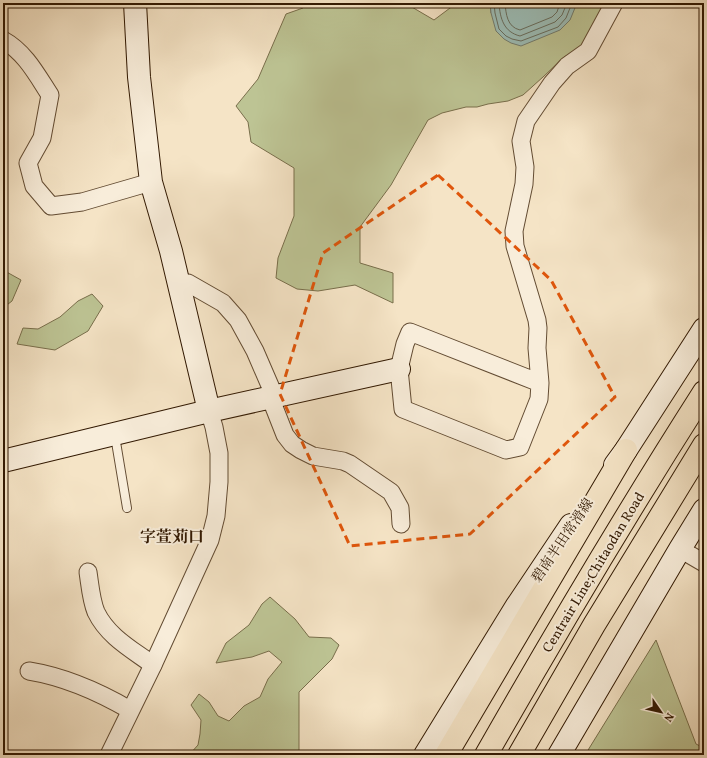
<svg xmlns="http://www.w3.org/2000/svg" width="707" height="758" font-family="Vollkorn,'Noto Serif JP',serif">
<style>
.green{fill:#bdc494;stroke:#786e4b}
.water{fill:#9cbeb8;stroke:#727c6f}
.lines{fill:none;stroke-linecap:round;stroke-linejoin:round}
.shore{stroke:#676c5d;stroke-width:1}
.lane-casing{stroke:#634c33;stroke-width:10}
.street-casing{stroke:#634c33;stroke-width:19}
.secondary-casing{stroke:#321902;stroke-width:24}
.highway-casing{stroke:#321902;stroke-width:24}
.lane{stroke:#f8edda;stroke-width:8}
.street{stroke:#f8edda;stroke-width:17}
.secondary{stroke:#f8edda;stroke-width:22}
.highway{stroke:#f5e4c6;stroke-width:22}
.marked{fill:none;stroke:#df560c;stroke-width:3;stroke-dasharray:8 5;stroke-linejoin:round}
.labels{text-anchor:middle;stroke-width:4;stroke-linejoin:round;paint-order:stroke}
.street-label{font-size:14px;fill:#321902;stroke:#f8edda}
.quarter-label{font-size:16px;font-weight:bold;fill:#321902;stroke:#f8edda}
</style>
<rect width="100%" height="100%" fill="#f5e4c6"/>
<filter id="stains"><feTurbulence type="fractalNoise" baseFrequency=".005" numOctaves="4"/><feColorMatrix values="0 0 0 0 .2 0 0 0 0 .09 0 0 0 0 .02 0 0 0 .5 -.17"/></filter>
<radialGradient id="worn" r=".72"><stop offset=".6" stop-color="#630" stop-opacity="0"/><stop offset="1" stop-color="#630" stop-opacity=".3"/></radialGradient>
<!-- green -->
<g class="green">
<path d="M305,3H405L434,20L454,5L455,3H490L491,13L573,11L577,3H605L584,46L564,57L543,77L523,95L508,101L488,104L477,107H466L442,113L428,120L391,185L360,227V263L393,273V303L355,285L318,291L297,289L276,278L278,258L294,216V168L251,142L248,122L236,106L258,79L286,14L303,8Z"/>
<path d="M3,270L21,280L12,301L3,308Z"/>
<path d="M92,294L103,306L88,331L55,350L17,344L23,328L38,329L60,317L78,301Z"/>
<path d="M270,597L295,619L309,637L331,638L339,645L332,659L299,692V755H189L198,745L200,734L201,720L191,705L199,694L209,702L218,716L229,721L244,706L260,697L268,679L282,662L269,651L252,657L216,663L226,643L249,625L262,604Z"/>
<path d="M656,640L696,744L704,748V755H585Z"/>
</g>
<!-- water -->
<path class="water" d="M490,3H577L570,20L560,30L521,46L511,43L504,39L496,31L491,13Z"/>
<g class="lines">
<!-- shore -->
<g class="shore">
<path d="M494,3L495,13L499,29L506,36L512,39L521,41L558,27L566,18L572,3"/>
<path d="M499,3C500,19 504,32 520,36L555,22L562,15L567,3"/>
<path d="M505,3C506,14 507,27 520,30L552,17L557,12L560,3"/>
</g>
<!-- lane casing -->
<g class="lane-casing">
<path id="lane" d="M115,436L127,508"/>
</g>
<!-- street casing -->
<g class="street-casing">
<g id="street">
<path d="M3,40C25,52 37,75 50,95L42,138L28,163L34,186L51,206L82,202L151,182"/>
<path d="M178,283H188L223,303L238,320L255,351L271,388L274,407L285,435L292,444L301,450L313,456L343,461L350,464L391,492L400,508L401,524"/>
<path d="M540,383L410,332L405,344L399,369L403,409L506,450L520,447L539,399L540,383L537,348L538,328L537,320L515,246L514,231L524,184L525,167L521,141L526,121L552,83L567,66L588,51L614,3"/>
<path d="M680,549L704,563"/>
<path d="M88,572C90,585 91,600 96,612C108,637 133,650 153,665"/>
<path d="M29,671C66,677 99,692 130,710"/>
<path d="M109,755L153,665L210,540L216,516L219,482V453L214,427L209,411"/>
</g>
</g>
<!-- secondary casing -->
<g class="secondary-casing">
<g id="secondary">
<path d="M135,3L139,77L151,182L171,251L209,411"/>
<path d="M3,461L209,411L399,369"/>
<path d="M615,465L626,450L704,329"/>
<path d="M425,755L516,607L571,525"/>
<path d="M559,755L680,549L704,510"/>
</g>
</g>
<!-- highway casing -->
<g class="highway-casing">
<g id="highway">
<path d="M446,755L626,450"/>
<path d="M486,755C556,632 628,511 704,392"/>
<path d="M519,755L594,625L704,445"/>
</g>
</g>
<!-- lane -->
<use href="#lane" class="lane"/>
<!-- street -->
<use href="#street" class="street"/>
<!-- secondary -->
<use href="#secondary" class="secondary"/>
<!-- highway -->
<use href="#highway" class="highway"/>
</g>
<!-- marked area -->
<path class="marked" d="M438,175L551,280L615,397L470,534L350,546L280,394L323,253Z"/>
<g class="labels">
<!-- street labels -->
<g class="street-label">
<text transform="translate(562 540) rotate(-56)" y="5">碧南半田常滑線</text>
<text transform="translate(593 572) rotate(-59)" y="5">Centrair Line;Chitaodan Road</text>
</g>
<!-- quarter labels -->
<g class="quarter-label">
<text x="172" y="542">字萱苅口</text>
</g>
</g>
<!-- margin -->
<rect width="707" height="758" fill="none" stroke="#f5e4c6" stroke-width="16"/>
<rect x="4" y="4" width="699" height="750" fill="none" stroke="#321902" stroke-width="2"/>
<rect x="8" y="8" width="691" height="742" fill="none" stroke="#321902"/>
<!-- north arrow -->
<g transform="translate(661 712) rotate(124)" stroke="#f8edda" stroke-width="3" paint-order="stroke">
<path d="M0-3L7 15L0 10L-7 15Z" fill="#321902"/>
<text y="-6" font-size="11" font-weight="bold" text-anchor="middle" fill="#321902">N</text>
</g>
<rect width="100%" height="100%" filter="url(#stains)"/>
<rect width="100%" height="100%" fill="url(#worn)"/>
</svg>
